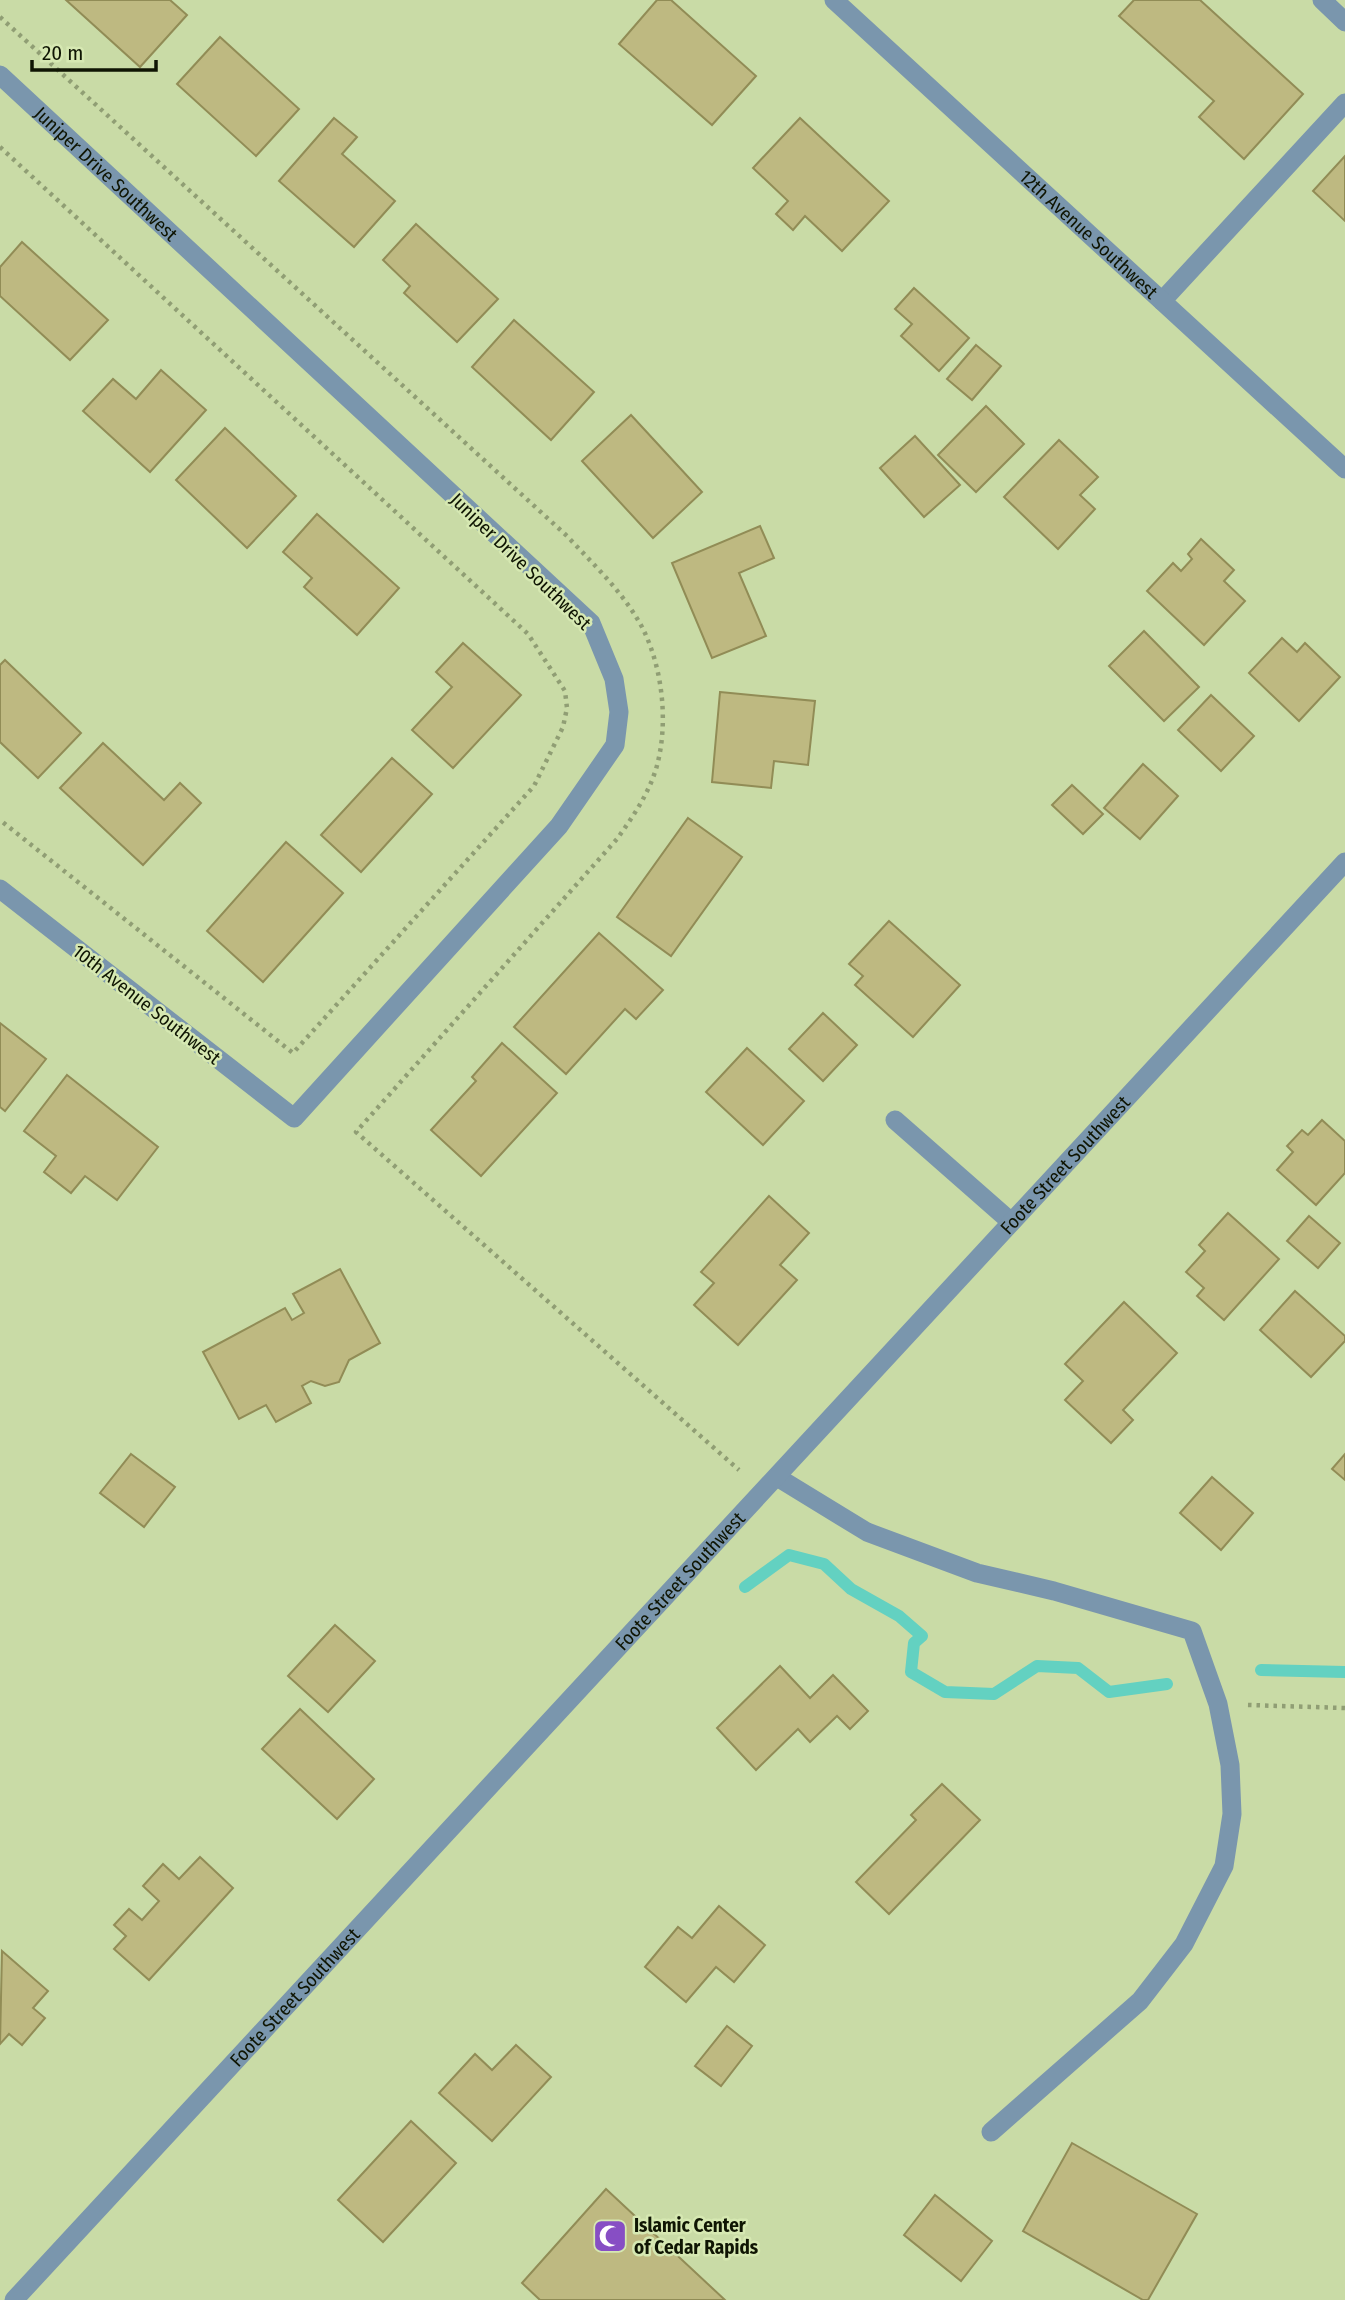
<svg xmlns="http://www.w3.org/2000/svg" width="1345" height="2300" font-family="'Fira Sans Condensed',sans-serif">
<style>
.lines{fill:none;stroke-linecap:round;stroke-linejoin:round}
.stream{stroke:#63d1c1;stroke-width:12}
.building{fill:#beb981;stroke:#918c56;stroke-width:2}
.path{stroke:#909e74;stroke-width:4.5;stroke-dasharray:3.5 5;stroke-linecap:butt}
.service{stroke:#7a96ad;stroke-width:19}
.minor{stroke:#7a96ad;stroke-width:19}
.tertiary{stroke:#7a96ad;stroke-width:19}
.labels{text-anchor:middle;stroke-width:5;stroke-linejoin:round;paint-order:stroke}
.street-label{font-size:19px;fill:#0f1503;stroke:#d6e8b2}
.poi-label{font-size:19px;font-weight:bold;fill:#0f1503;stroke:#d6e8b2;text-anchor:start}
</style>
<rect width="100%" height="100%" fill="#c9dba6"/>
<g class="lines">
<!-- stream -->
<g class="stream">
<path d="M745,1587L789,1555L824,1564L851,1589L899,1616L922,1636L914,1643L911,1672L945,1692L994,1694L1037,1666L1078,1668L1109,1692L1167,1684"/>
<path d="M1261,1670L1345,1672"/>
</g>
</g>
<!-- building -->
<g class="building">
<path d="M66,0H170L187,15L140,67Z"/>
<path d="M657,0H671L756,76L712,125L619,44Z"/>
<path d="M1134,0H1200L1303,94L1244,159L1199,117L1214,101L1119,16Z"/>
<path d="M220,37L299,109L256,156L177,84Z"/>
<path d="M334,118L357,137L342,154L395,201L354,247L279,181Z"/>
<path d="M800,118L889,201L842,251L805,216L793,230L776,214L788,201L753,168Z"/>
<path d="M1345,156V221L1313,191Z"/>
<path d="M416,224L498,299L457,342L404,293L410,286L383,260Z"/>
<path d="M22,242L108,320L70,360L0,296V267Z"/>
<path d="M914,288L969,338L939,371L901,336L912,324L895,309Z"/>
<path d="M514,320L594,392L551,440L472,367Z"/>
<path d="M976,345L1001,366L972,400L947,379Z"/>
<path d="M161,370L206,410L150,472L83,411L113,379L136,399Z"/>
<path d="M986,406L1024,444L976,492L938,455Z"/>
<path d="M631,415L702,492L653,538L582,461Z"/>
<path d="M225,428L296,496L247,548L176,480Z"/>
<path d="M915,436L960,485L924,517L880,468Z"/>
<path d="M1059,440L1098,477L1080,495L1095,509L1058,549L1004,497Z"/>
<path d="M317,514L399,588L357,635L304,587L312,578L283,552Z"/>
<path d="M760,526L774,558L739,573L766,636L712,658L672,563Z"/>
<path d="M1201,539L1234,570L1224,581L1245,601L1204,645L1147,591L1173,563L1181,571L1192,559L1188,554Z"/>
<path d="M1144,631L1199,687L1164,721L1109,666Z"/>
<path d="M1282,638L1297,652L1305,643L1340,677L1299,721L1249,673Z"/>
<path d="M463,643L521,695L453,768L412,730L452,687L436,672Z"/>
<path d="M5,660L81,733L38,778L0,742V665Z"/>
<path d="M720,692L815,701L808,765L774,761L771,788L712,782Z"/>
<path d="M1211,695L1254,736L1221,771L1178,730Z"/>
<path d="M103,743L164,800L180,783L201,803L143,865L60,788Z"/>
<path d="M392,758L432,794L361,872L321,835Z"/>
<path d="M1143,764L1178,796L1140,839L1104,808Z"/>
<path d="M1072,785L1103,814L1083,834L1052,805Z"/>
<path d="M688,818L742,857L671,956L617,917Z"/>
<path d="M286,842L343,893L263,982L207,931Z"/>
<path d="M889,921L960,985L913,1037L855,985L863,976L849,964Z"/>
<path d="M599,933L663,990L636,1019L625,1009L566,1074L514,1027Z"/>
<path d="M823,1013L857,1045L823,1081L789,1049Z"/>
<path d="M0,1023L46,1059L5,1111L0,1107Z"/>
<path d="M502,1043L557,1093L481,1176L431,1130L476,1081L472,1077Z"/>
<path d="M747,1048L804,1101L763,1145L706,1092Z"/>
<path d="M67,1075L158,1147L117,1200L85,1176L71,1193L44,1172L56,1156L24,1131Z"/>
<path d="M1322,1120L1345,1141V1173L1316,1205L1277,1170L1293,1152L1287,1146L1302,1130L1308,1135Z"/>
<path d="M769,1196L809,1233L780,1265L797,1280L738,1345L694,1305L714,1283L701,1272Z"/>
<path d="M1228,1213L1279,1259L1224,1320L1197,1296L1204,1288L1186,1272L1205,1251L1199,1245Z"/>
<path d="M1309,1216L1340,1243L1318,1268L1287,1241Z"/>
<path d="M340,1269L380,1343L349,1360L339,1382L325,1386L311,1381L302,1386L311,1403L276,1422L266,1405L239,1419L203,1352L285,1308L292,1320L304,1313L293,1294Z"/>
<path d="M1295,1291L1345,1336V1341L1311,1377L1260,1330Z"/>
<path d="M1124,1302L1177,1353L1123,1410L1133,1420L1111,1443L1065,1400L1083,1381L1065,1364Z"/>
<path d="M131,1454L175,1487L144,1527L100,1493Z"/>
<path d="M1345,1454V1480L1332,1469Z"/>
<path d="M1212,1477L1253,1513L1221,1550L1180,1513Z"/>
<path d="M335,1625L375,1661L328,1712L288,1676Z"/>
<path d="M780,1666L810,1698L833,1675L868,1711L850,1729L837,1716L810,1742L798,1729L756,1770L717,1728Z"/>
<path d="M300,1709L374,1779L337,1819L262,1749Z"/>
<path d="M942,1784L980,1820L889,1914L856,1882L916,1820L911,1815Z"/>
<path d="M200,1857L233,1888L149,1980L114,1949L126,1936L114,1925L129,1909L142,1920L159,1901L143,1886L163,1864L179,1879Z"/>
<path d="M719,1906L765,1945L734,1982L716,1967L686,2002L645,1967L678,1927L692,1938Z"/>
<path d="M2,1951L48,1991L33,2008L45,2018L22,2045L9,2034L0,2044Z"/>
<path d="M727,2026L752,2046L721,2086L695,2066Z"/>
<path d="M516,2045L551,2077L492,2141L439,2093L475,2054L492,2070Z"/>
<path d="M411,2121L456,2163L383,2242L338,2200Z"/>
<path d="M1072,2143L1197,2214L1148,2300H1143L1023,2231Z"/>
<path d="M606,2189L725,2300H540L522,2283Z"/>
<path d="M935,2195L992,2241L961,2281L904,2235Z"/>
</g>
<g class="lines">
<!-- path -->
<g class="path">
<path d="M0,17L567,536C594,565 623,592 642,627C663,668 669,725 656,769C648,795 632,818 617,839L356,1132L739,1470"/>
<path d="M0,147L528,634L565,691L567,708L563,727L534,786L293,1053L0,820"/>
<path d="M1248,1705L1345,1708"/>
</g>
<!-- service -->
<g class="service">
<path d="M1322,0L1345,22"/>
<path d="M1162,301L1345,103"/>
<path d="M895,1120L1010,1221"/>
<path d="M777,1477L867,1532L977,1573L1054,1591L1192,1631L1218,1704L1230,1765L1232,1814L1224,1866L1184,1944L1140,2001L991,2132"/>
</g>
<!-- minor -->
<g class="minor">
<path id="s1" d="M0,75L591,623L614,679L619,712L615,745L559,826L294,1118L0,889"/>
<path id="s2" d="M14,2300L1345,862"/>
</g>
<!-- tertiary -->
<path class="tertiary" id="s3" d="M834,0L1345,469"/>
</g>
<!-- icons -->
<defs>
<g id="mosque-square" transform="scale(1.75)"><rect x="-9" y="-9" width="18" height="18" rx="4" fill="#874ec4" stroke="#d6e8b2"/><path d="M3.5-4.9A6 6 0 1 0 3.5 4.9A5 5 0 1 1 3.5-4.9Z" fill="#fff"/></g>
</defs>
<g fill-rule="evenodd">
<use href="#mosque-square" x="610" y="2236"/>
</g>
<g class="labels">
<!-- street labels -->
<g class="street-label">
<text dy="7" stroke="none"><textPath href="#s1" startOffset="145">Juniper Drive Southwest</textPath></text>
<text dy="7" stroke="none"><textPath href="#s3" startOffset="346">12th Avenue Southwest</textPath></text>
<text transform="translate(521 561) rotate(44)" y="7">Juniper Drive Southwest</text>
<text transform="translate(147 1004) rotate(38)" y="7">10th Avenue Southwest</text>
<text dy="7" stroke="none"><textPath href="#s2" startOffset="1547">Foote Street Southwest</textPath></text>
<text dy="7" stroke="none"><textPath href="#s2" startOffset="980">Foote Street Southwest</textPath></text>
<text dy="7" stroke="none"><textPath href="#s2" startOffset="413">Foote Street Southwest</textPath></text>
</g>
<!-- poi labels -->
<g class="poi-label">
<text x="634" y="2232">Islamic Center<tspan x="634" dy="22">of Cedar Rapids</tspan></text>
</g>
</g>
<!-- scale -->
<path d="M32 60v10h124v-10" fill="none" stroke="#0f1503" stroke-width="3.5"/>
<text x="42" y="60" font-size="21" fill="#0f1503" stroke="#d6e8b2" stroke-width="5" paint-order="stroke">20 m</text>
</svg>
